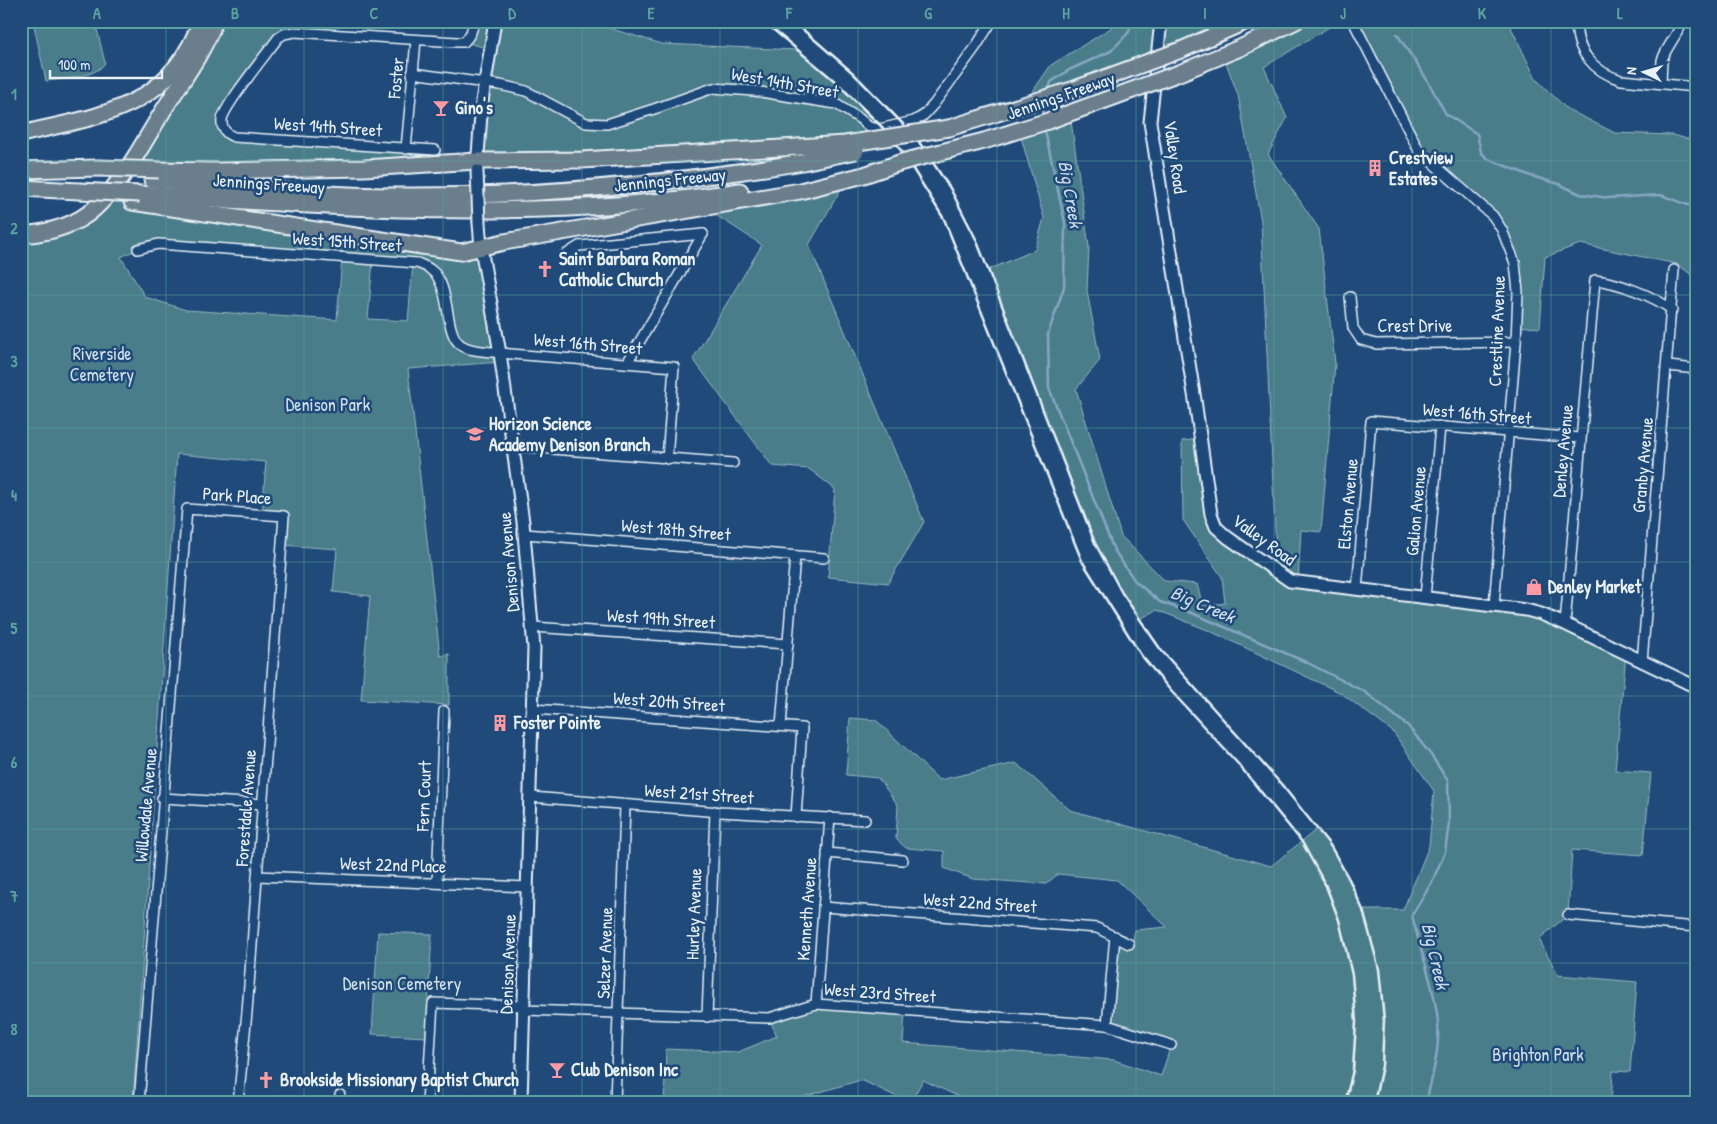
<svg xmlns="http://www.w3.org/2000/svg" width="1717" height="1124" font-family="'Patrick Hand',sans-serif">
<style>
.green{fill:#4a7d8a;stroke:#99b7c1;fill-rule:evenodd}
.lines{fill:none;stroke-linecap:round;stroke-linejoin:round}
.stream{stroke:#86a7c4;stroke-width:2.5}
.street-casing{stroke:#e8f1f8;stroke-width:12}
.secondary-casing{stroke:#e8f1f8;stroke-width:15}
.highway-casing{stroke:#e8f1f8;stroke-width:19}
.street{stroke:#1f4a7a;stroke-width:9}
.secondary{stroke:#1f4a7a;stroke-width:11}
.highway{stroke:#6b7e8b;stroke-width:15}
.rail{stroke:#e8f1f8;stroke-width:2.5}
.secondary-bridge-casing{stroke:#e8f1f8;stroke-width:15;stroke-linecap:butt}
.highway-bridge-casing{stroke:#e8f1f8;stroke-width:19;stroke-linecap:butt}
.secondary-bridge{stroke:#1f4a7a;stroke-width:11}
.highway-bridge{stroke:#6b7e8b;stroke-width:15}
.grid{fill:none;stroke:#5ba19e;stroke-width:1;stroke-opacity:0.55}
.labels{text-anchor:middle;stroke-width:5;stroke-linejoin:round;paint-order:stroke}
.street-label{font-size:18px;fill:#e8f1f8;stroke:#1f4a7a}
.poi-label{font-size:18px;font-weight:bold;fill:#e8f1f8;stroke:#1f4a7a;text-anchor:start}
.park-label{font-size:18px;fill:#d0e0e8;stroke:#1f4a7a}
.water-label{font-size:19px;font-style:italic;fill:#cfdeeb;stroke:#1f4a7a}
.neatline{fill:none;stroke:#5ba19e;stroke-width:2}
.grid-label{font-size:16px;text-anchor:middle;font-weight:bold;fill:#5ba19e}
</style>
<rect width="100%" height="100%" fill="#1f4a7a"/>
<filter id="ink" filterUnits="userSpaceOnUse"><feTurbulence type="fractalNoise" baseFrequency=".02" numOctaves="2"/><feDisplacementMap in="SourceGraphic" scale="10" xChannelSelector="R" yChannelSelector="G"/><feConvolveMatrix kernelMatrix="1 2 1 2 8 2 1 2 1" color-interpolation-filters="sRGB"/></filter>
<g filter="url(#ink)">
<!-- green -->
<g class="green">
<path d="M33,21H95L105,63C95,78 63,79 46,81Z"/>
<path d="M215,21H291L224,112L229,135L435,150L436,165L127,168Z"/>
<path d="M473,21H585L662,44L797,50L836,82L893,136L477,161L490,49L464,42Z"/>
<path d="M1112,21H1247L1022,107L1051,65L1111,28Z"/>
<path d="M1296,21H1339L1264,67L1287,118L1268,154L1319,229L1335,363L1321,532L1301,530L1298,582L1526,610L1626,654L1615,770L1651,773L1643,855L1572,850L1568,915L1539,939L1558,975L1637,982L1630,1072L1613,1071L1611,1103H972L923,1080L910,1103L861,1080L783,1103H664L666,1049L738,1052L777,1036L769,1018L816,1004L905,1010L903,1043L1114,1060L1161,1076L1171,1045L1107,1025L1115,936L1132,945L1135,930L1167,927L1117,880L1058,874L1046,884L973,879L944,868V851L906,848L896,839L898,805L878,778L846,775L850,718L876,720L939,780L1016,763L1070,810L1271,866L1317,829C1337,854 1350,881 1363,910H1403L1429,846L1434,791L1393,732L1341,693L1210,631L1157,610L1140,619L1122,593L1095,543L988,270L1035,250L1044,218L1019,130L1070,114L1089,247L1087,291L1100,360L1076,389L1121,536L1165,581L1197,584L1203,606L1225,603L1222,577L1183,520L1182,441L1201,439L1216,527L1277,573L1261,221L1238,95L1223,55Z"/>
<path d="M1353,21H1508L1536,79L1567,109L1615,133L1672,135L1696,141V278L1677,264L1580,244L1545,257L1540,328L1517,326L1518,292L1502,230L1419,151Z"/>
<path d="M846,180L809,245L924,522L888,583L828,577L835,489L809,469L772,466L693,359L762,245L705,208Z"/>
<path d="M110,198L481,248L501,362L408,369L440,656L449,654V705L361,700L370,596L333,592L337,549L282,545L284,517L262,515L266,462L177,454L133,1103H21V235L35,234ZM158,244L342,258L337,320L186,310L145,297L121,257L138,249ZM373,260L413,263L408,321L368,319Z"/>
<path d="M378,932L432,934L426,1037L372,1034Z"/>
</g>
<g class="lines">
<!-- stream -->
<g class="stream">
<path d="M1397,34L1426,78L1446,114L1477,134L1481,152L1488,159L1531,176L1559,184L1580,194L1609,198L1661,195L1696,208"/>
<path d="M1048,92L1051,82L1069,70L1111,51L1129,32L1131,21"/>
<path d="M1042,116L1044,105"/>
<path d="M1044,126L1065,223L1064,287L1048,334L1049,388L1114,550L1135,581L1160,602L1192,613L1306,662L1365,692L1408,726L1431,755L1448,781L1449,823L1445,852L1432,882L1412,915C1420,951 1435,987 1438,1023C1440,1050 1432,1077 1426,1103"/>
</g>
<!-- street casing -->
<g class="street-casing">
<g id="street">
<path d="M1353,21L1419,151L1493,216L1502,230L1515,263L1518,292L1516,342L1494,606"/>
<path d="M1577,21C1574,50 1594,72 1621,80L1696,87"/>
<path d="M412,73L500,85L526,91L586,123L607,124L657,108L713,88L754,91L836,104L860,119L869,127L879,129L914,121L924,115L934,104L975,48L992,21"/>
<path d="M1661,83L1662,60L1666,51L1684,21"/>
<path d="M406,149L416,40"/>
<path d="M435,150L234,137C226,134 221,128 222,120C223,107 268,52 278,38L284,34L294,32L457,42H464C470,36 474,30 473,21"/>
<path d="M138,249L158,244L417,263C422,265 428,267 431,270C452,285 443,333 461,345C471,352 488,351 500,353L674,367L667,459"/>
<path d="M565,255L579,246L703,234"/>
<path d="M1350,297L1353,328L1361,340L1376,344L1516,342"/>
<path d="M627,363L703,234"/>
<path d="M1668,366L1696,369"/>
<path d="M513,446L733,463"/>
<path d="M525,534L824,558"/>
<path d="M1357,590L1371,421L1580,438"/>
<path d="M1425,598L1440,426"/>
<path d="M1565,624L1595,280C1617,282 1654,296 1672,310"/>
<path d="M532,627L788,644"/>
<path d="M1642,662L1674,270"/>
<path d="M533,709L802,728L796,817"/>
<path d="M781,726L795,556"/>
<path d="M531,797L720,812L865,820"/>
<path d="M162,798L263,804"/>
<path d="M827,853L903,860"/>
<path d="M257,876L528,887"/>
<path d="M437,883L444,711"/>
<path d="M823,907L1097,928L1129,944"/>
<path d="M1568,915L1696,927"/>
<path d="M816,1004L830,817"/>
<path d="M524,1010L769,1018L816,1004L1107,1025L1171,1045"/>
<path d="M707,1017L715,811"/>
<path d="M1107,1025L1115,936"/>
<path d="M139,1103L187,509L284,516L247,1012L238,1103"/>
<path d="M339,1103L340,1095"/>
<path d="M427,1103L433,1003L524,1006"/>
<path d="M615,1103L625,805"/>
</g>
</g>
<!-- secondary casing -->
<g class="secondary-casing">
<g id="secondary">
<path d="M1161,21L1150,122L1195,400L1211,514L1216,527L1227,537L1290,581L1526,610L1541,614L1565,624L1696,687"/>
<path d="M477,168L482,101L495,21"/>
<path d="M479,223L481,248L500,353L523,522L534,648L521,1103"/>
</g>
</g>
<!-- highway casing -->
<g class="highway-casing">
<g id="highway">
<path d="M1181,50L1247,21"/>
<path d="M1179,73L1240,48L1296,21"/>
<path d="M949,128L1075,89"/>
<path d="M21,134C101,115 169,110 201,21"/>
<path d="M21,170L98,168"/>
<path d="M159,170L215,171L364,168L477,161L582,160L798,147"/>
<path d="M152,180C233,186 315,196 397,196C534,197 669,184 803,162"/>
<path d="M21,188L79,191"/>
<path d="M140,194C342,208 539,223 740,191"/>
<path d="M132,202L461,252L504,242L800,191L864,175L902,162"/>
<path d="M21,235C47,233 76,226 95,208C124,181 143,143 163,111C181,82 203,53 215,21"/>
</g>
</g>
<!-- street -->
<use href="#street" class="street"/>
<!-- secondary -->
<use href="#secondary" class="secondary"/>
<!-- highway -->
<use href="#highway" class="highway"/>
<!-- rail -->
<g class="rail">
<path d="M763,21L836,82L883,128L903,153L944,219L1082,561L1141,655L1171,691L1239,765L1302,842L1326,886L1339,920L1352,975L1356,1022L1353,1070L1345,1103"/>
<path d="M793,21L853,73L903,124L919,142L950,188L976,239L1095,543L1122,593L1161,650L1282,785L1330,845L1349,879L1363,910L1379,969L1384,1020L1382,1066L1374,1103"/>
</g>
<!-- secondary-bridge casing -->
<g class="secondary-bridge-casing">
<path id="secondary-bridge" d="M477,171L479,223"/>
</g>
<!-- highway-bridge casing -->
<g class="highway-bridge-casing">
<g id="highway-bridge">
<path d="M1075,89L1181,50"/>
<path d="M798,147L845,144L949,128"/>
<path d="M803,162L856,151"/>
<path d="M902,162L984,141L1048,121L1179,73"/>
<path d="M98,168L159,170"/>
<path d="M79,191L140,194"/>
</g>
</g>
<!-- secondary-bridge -->
<use href="#secondary-bridge" class="secondary-bridge"/>
<!-- highway-bridge -->
<use href="#highway-bridge" class="highway-bridge"/>
</g>
</g>
<!-- grid -->
<path class="grid" d="M166,21V1103M304,21V1103M443,21V1103M582,21V1103M720,21V1103M858,21V1103M997,21V1103M1136,21V1103M1274,21V1103M1412,21V1103M1551,21V1103M21,161H1696M21,295H1696M21,428H1696M21,562H1696M21,696H1696M21,829H1696M21,963H1696"/>
<!-- icons -->
<defs>
<g id="bar-bare" transform="scale(1.35)"><path d="M-6-5H6L.8 .8V4.5H3.5V6h-7V4.5H-.8V.8Z" fill="#ff9aa2" stroke="#1f4a7a" stroke-width="2.5" paint-order="stroke"/></g>
<g id="building-bare" transform="scale(1.35)"><path d="M-4-6H4V6H1V3H-1V6H-4ZM-2.5-4.3h1.7v1.8h-1.7ZM.8-4.3h1.7v1.8H.8ZM-2.5-1h1.7V.8h-1.7ZM.8-1h1.7V.8H.8Z" fill="#ff9aa2" stroke="#1f4a7a" stroke-width="2.5" paint-order="stroke"/></g>
<g id="church-bare" transform="scale(1.35)"><path d="M-1.2-6h2.4v3.5h3.3v2.4h-3.3V6h-2.4V-.1h-3.3v-2.4h3.3Z" fill="#ff9aa2" stroke="#1f4a7a" stroke-width="2.5" paint-order="stroke"/></g>
<g id="school-bare" transform="scale(1.35)"><path d="M0-5L7-2L0 1L-7-2ZM-4 1L0 2.5L4 1V4Q0 6-4 4Z" fill="#ff9aa2" stroke="#1f4a7a" stroke-width="2.5" paint-order="stroke"/></g>
<g id="shop-bare" transform="scale(1.35)"><path d="M-5-2.5h2.3a2.7 3.5 0 0 1 5.4 0H5L5.5 6h-11ZM-1.5-2.5h3a1.5 2.3 0 0 0-3 0Z" fill="#ff9aa2" stroke="#1f4a7a" stroke-width="2.5" paint-order="stroke"/></g>
</defs>
<g fill-rule="evenodd">
<use href="#bar-bare" x="441" y="108"/>
<use href="#building-bare" x="1375" y="168"/>
<use href="#church-bare" x="545" y="269"/>
<use href="#school-bare" x="475" y="434"/>
<use href="#shop-bare" x="1534" y="587"/>
<use href="#building-bare" x="500" y="723"/>
<use href="#bar-bare" x="557" y="1070"/>
<use href="#church-bare" x="266" y="1080"/>
</g>
<g class="labels">
<!-- street labels -->
<g class="street-label">
<text transform="translate(396 78) rotate(-85)" y="6">Foster</text>
<text transform="translate(785 83) rotate(10)" y="6">West 14th Street</text>
<text transform="translate(1061 96) rotate(-19)" y="6">Jennings Freeway</text>
<text transform="translate(328 127) rotate(4)" y="6">West 14th Street</text>
<text transform="translate(1175 157) rotate(82)" y="6">Valley Road</text>
<text transform="translate(670 180) rotate(-6)" y="6">Jennings Freeway</text>
<text transform="translate(269 184) rotate(4)" y="6">Jennings Freeway</text>
<text transform="translate(347 242) rotate(4)" y="6">West 15th Street</text>
<text x="1415" y="332">Crest Drive</text>
<text transform="translate(1497 331) rotate(-88)" y="6">Crestline Avenue</text>
<text transform="translate(588 344) rotate(5)" y="6">West 16th Street</text>
<text transform="translate(1477 414) rotate(5)" y="6">West 16th Street</text>
<text transform="translate(1563 451) rotate(-85)" y="6">Denley Avenue</text>
<text transform="translate(1643 465) rotate(-85)" y="6">Granby Avenue</text>
<text transform="translate(237 496) rotate(4)" y="6">Park Place</text>
<text transform="translate(1348 504) rotate(-85)" y="6">Elston Avenue</text>
<text transform="translate(1416 511) rotate(-85)" y="6">Galion Avenue</text>
<text transform="translate(676 530) rotate(5)" y="6">West 18th Street</text>
<text transform="translate(1264 540) rotate(36)" y="6">Valley Road</text>
<text transform="translate(509 562) rotate(-95)" y="6">Denison Avenue</text>
<text transform="translate(661 619) rotate(4)" y="6">West 19th Street</text>
<text transform="translate(669 702) rotate(4)" y="6">West 20th Street</text>
<text transform="translate(699 794) rotate(4)" y="6">West 21st Street</text>
<text transform="translate(424 796) rotate(-88)" y="6">Fern Court</text>
<text transform="translate(146 805) rotate(-85)" y="6">Willowdale Avenue</text>
<text transform="translate(246 808) rotate(-86)" y="6">Forestdale Avenue</text>
<text transform="translate(393 865) rotate(2)" y="6">West 22nd Place</text>
<text transform="translate(980 903) rotate(4)" y="6">West 22nd Street</text>
<text transform="translate(807 909) rotate(-86)" y="6">Kenneth Avenue</text>
<text transform="translate(694 914) rotate(-88)" y="6">Hurley Avenue</text>
<text transform="translate(605 953) rotate(-88)" y="6">Selzer Avenue</text>
<text transform="translate(508 964) rotate(-88)" y="6">Denison Avenue</text>
<text transform="translate(880 993) rotate(4)" y="6">West 23rd Street</text>
</g>
<!-- poi labels -->
<g class="poi-label">
<text x="455" y="114">Gino's</text>
<text x="1389" y="164">Crestview<tspan x="1389" dy="21">Estates</tspan></text>
<text x="559" y="265">Saint Barbara Roman<tspan x="559" dy="21">Catholic Church</tspan></text>
<text x="489" y="430">Horizon Science<tspan x="489" dy="21">Academy Denison Branch</tspan></text>
<text x="1548" y="593">Denley Market</text>
<text x="514" y="729">Foster Pointe</text>
<text x="571" y="1076">Club Denison Inc</text>
<text x="280" y="1086">Brookside Missionary Baptist Church</text>
</g>
<!-- park labels -->
<g class="park-label">
<text x="102" y="360">Riverside<tspan x="102" dy="21">Cemetery</tspan></text>
<text x="328" y="411">Denison Park</text>
<text x="402" y="990">Denison Cemetery</text>
<text x="1538" y="1061">Brighton Park</text>
</g>
<!-- water labels -->
<g class="water-label">
<text transform="translate(1071 194) rotate(80)" y="7">Big Creek</text>
<text transform="translate(1203 604) rotate(23)" y="7">Big Creek</text>
<text transform="translate(1436 956) rotate(77)" y="7">Big Creek</text>
</g>
</g>
<!-- margin -->
<rect width="1717" height="1124" fill="none" stroke="#1f4a7a" stroke-width="55"/>
<!-- north arrow -->
<g transform="translate(1644 72) rotate(275)" stroke="#1f4a7a" stroke-width="4" paint-order="stroke">
<path d="M0-4L9 19L0 12L-9 19Z" fill="#e8f1f8"/>
<text y="-8" font-size="14" font-weight="bold" text-anchor="middle" fill="#e8f1f8">N</text>
</g>
<!-- scale -->
<path d="M50 70v8h112v-8" fill="none" stroke="#e8f1f8" stroke-width="2.5"/>
<text x="58" y="70" font-size="15" fill="#e8f1f8" stroke="#1f4a7a" stroke-width="4" paint-order="stroke">100 m</text>
<rect x="28" y="28" width="1662" height="1068" class="neatline"/>
<g class="grid-label">
<text x="97" y="19">A</text>
<text x="235" y="19">B</text>
<text x="374" y="19">C</text>
<text x="512" y="19">D</text>
<text x="651" y="19">E</text>
<text x="789" y="19">F</text>
<text x="928" y="19">G</text>
<text x="1066" y="19">H</text>
<text x="1205" y="19">I</text>
<text x="1343" y="19">J</text>
<text x="1482" y="19">K</text>
<text x="1620" y="19">L</text>
<text x="14" y="100">1</text>
<text x="14" y="234">2</text>
<text x="14" y="367">3</text>
<text x="14" y="501">4</text>
<text x="14" y="634">5</text>
<text x="14" y="768">6</text>
<text x="14" y="902">7</text>
<text x="14" y="1035">8</text>
</g>
</svg>
